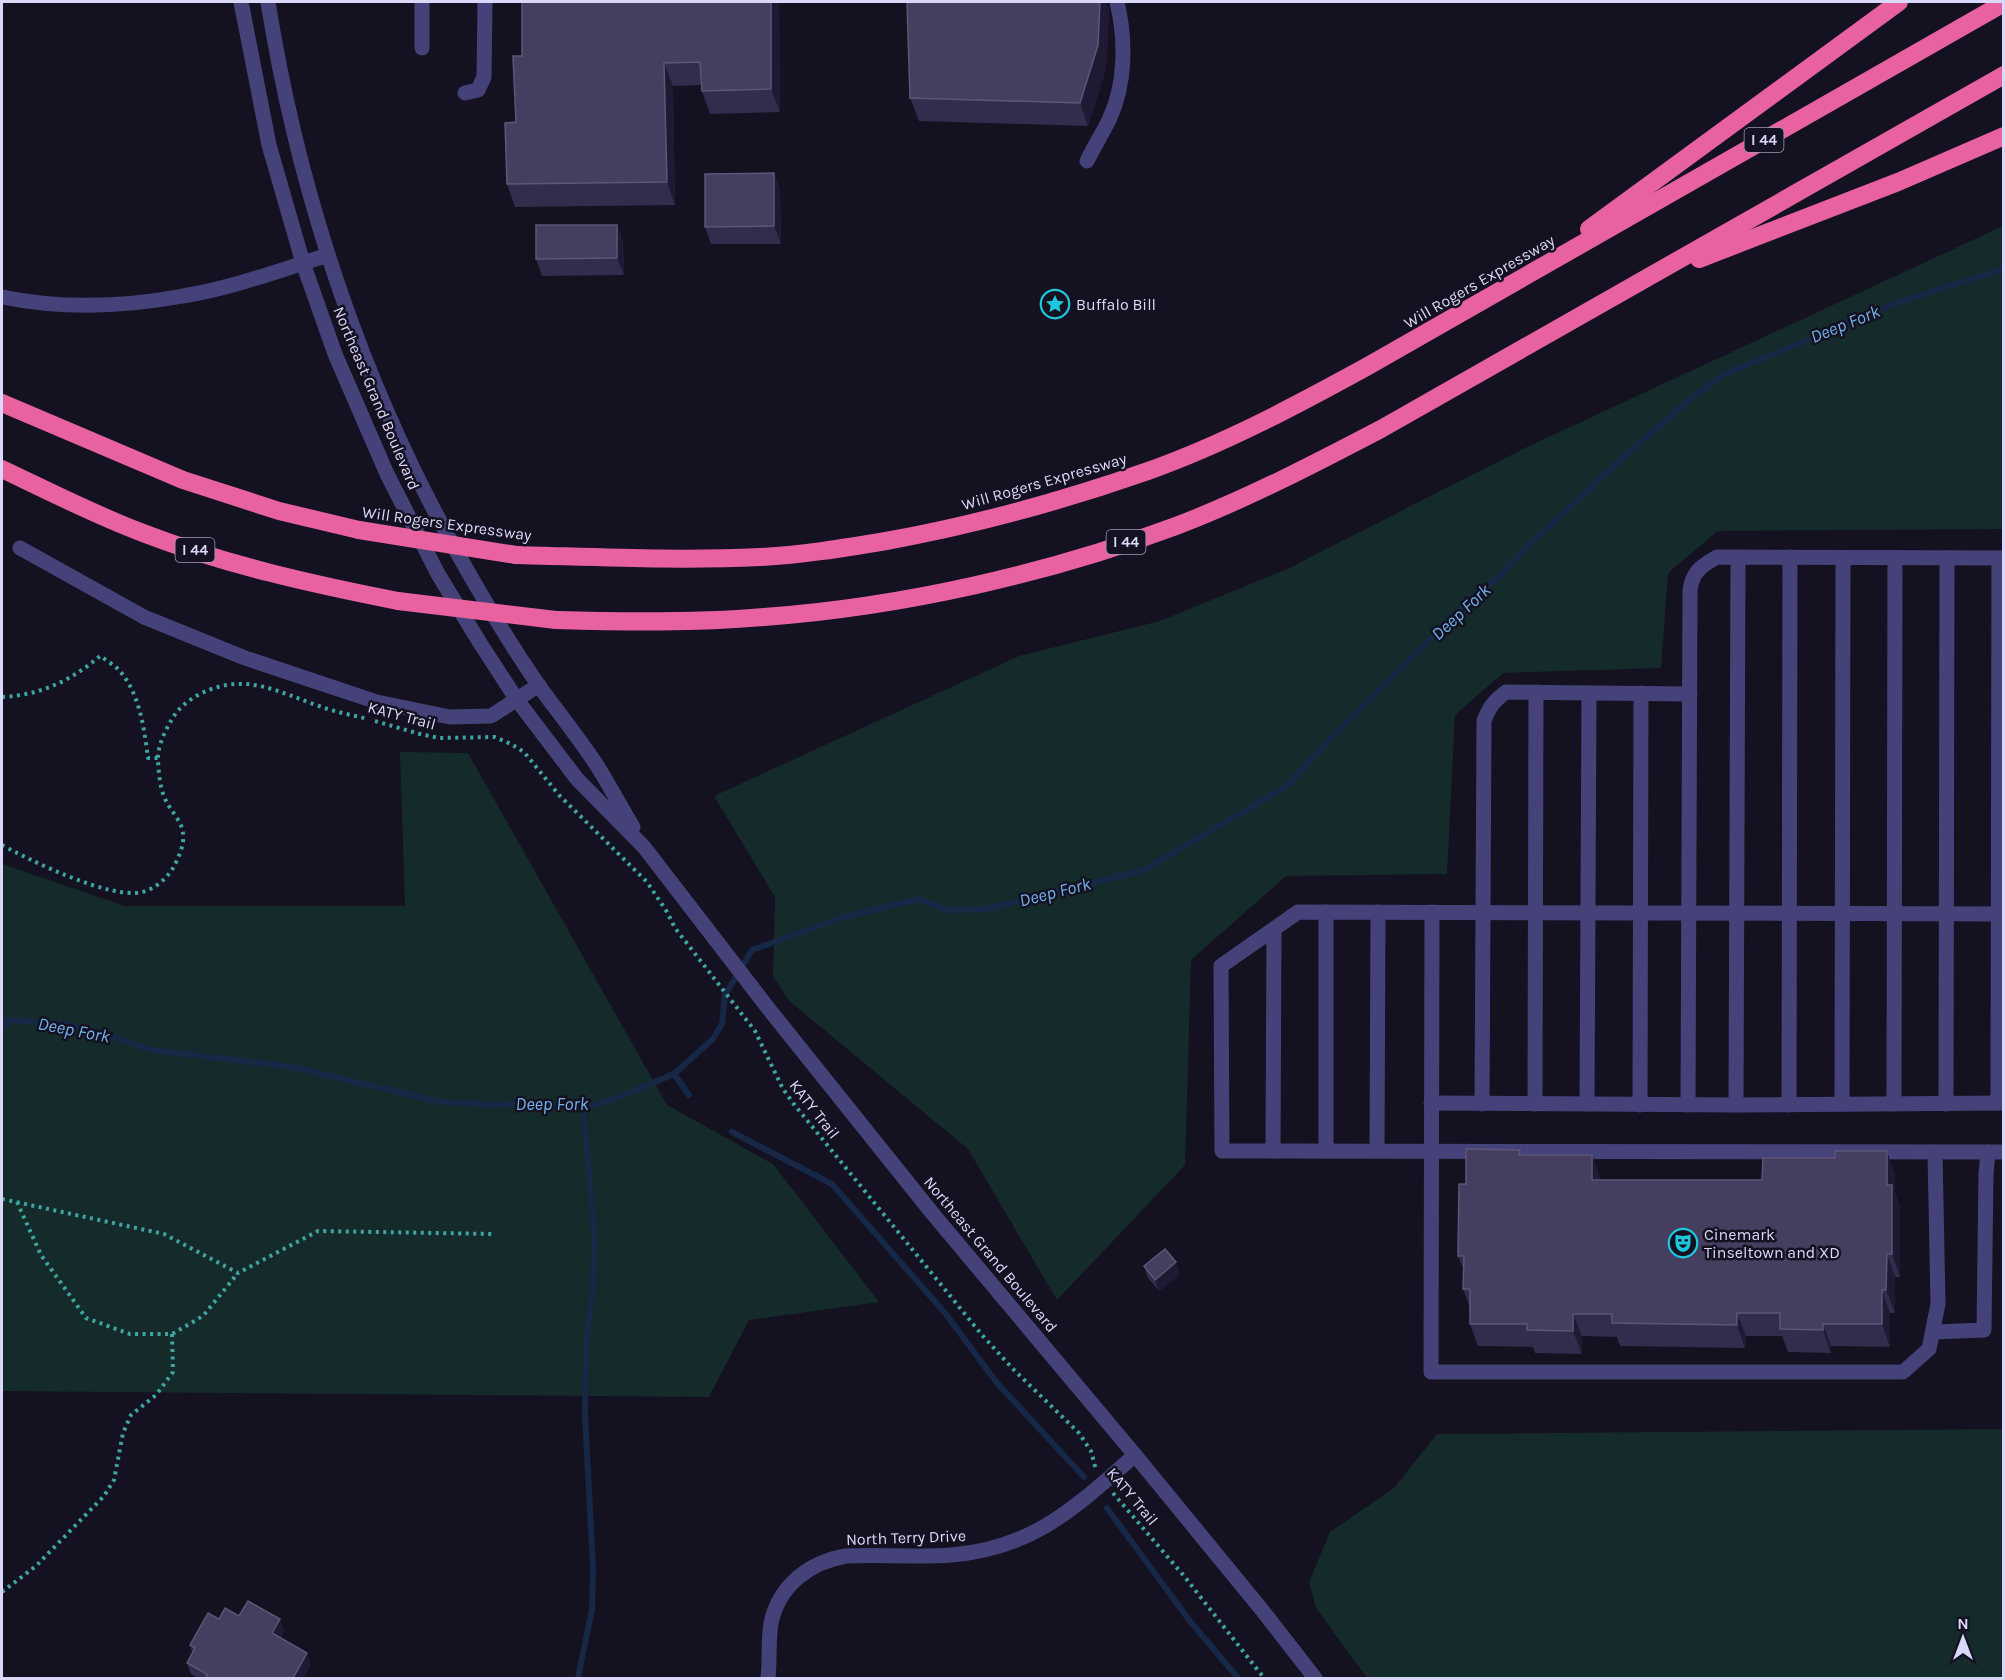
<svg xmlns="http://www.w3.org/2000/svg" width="2005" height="1680" font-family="Karla,sans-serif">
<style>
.green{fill:#152a2a}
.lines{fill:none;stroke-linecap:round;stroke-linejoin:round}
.stream{stroke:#162846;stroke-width:6}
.path{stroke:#3fa5a1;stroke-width:4;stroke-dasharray:3 4.5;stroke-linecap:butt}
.minor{stroke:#45427a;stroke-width:15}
.highway{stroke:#e962a0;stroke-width:18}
.highway-bridge{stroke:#e962a0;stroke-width:18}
.wall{fill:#332c4d}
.shaded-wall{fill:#1f1934}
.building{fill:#453e5f;stroke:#5c5678;stroke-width:1.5}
.labels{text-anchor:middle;stroke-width:5;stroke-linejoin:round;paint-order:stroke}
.shield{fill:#141121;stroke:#9f9cb8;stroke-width:1.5}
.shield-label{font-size:15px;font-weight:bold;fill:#dbd7f9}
.street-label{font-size:16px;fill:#dbd7f9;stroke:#141121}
.poi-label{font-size:16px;fill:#dbd7f9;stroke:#141121;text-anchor:start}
.water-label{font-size:18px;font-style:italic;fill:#72b1ec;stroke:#141121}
</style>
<rect width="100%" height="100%" fill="#141121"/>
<!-- green -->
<g class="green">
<path d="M2003,226V529L1718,531L1668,573L1661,668L1503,673L1455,715L1447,874L1286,876L1191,960L1185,1165L1057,1300L968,1149L788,1000L773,976L775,897L714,796L1019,656L1160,621L1285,570L1527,447Z"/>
<path d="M400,752L468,753L667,1105L773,1164L879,1302L749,1320L709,1397L2,1391V864L125,906H405Z"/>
<path d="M2003,1429V1678H1367L1316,1608L1309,1582L1330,1532L1394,1488L1437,1434Z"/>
</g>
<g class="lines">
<!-- stream -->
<g class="stream">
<path d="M2,1029L9,1020L56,1023L87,1029L152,1050L292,1067L441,1102L494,1105L523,1103L587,1107L619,1097L674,1074L713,1039L722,1024L725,995L752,950L844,917L919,899L948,910L987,909L1144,870L1270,796L1287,786L1327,742L1472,597L1498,578L1529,545L1629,452L1693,397L1725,374L1899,302L2004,269"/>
<path d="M674,1074L689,1095"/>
<path d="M732,1132L832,1184L945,1313L997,1383L1084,1477"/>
<path d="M1107,1508L1189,1620L1238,1678"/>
<path d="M578,1678L592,1609L593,1567L585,1415L586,1346L593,1286L595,1241L584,1116L587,1107"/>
</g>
<!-- path -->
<g class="path">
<path d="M2,697C40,695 71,681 100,656C106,660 114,665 119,670C140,694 144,728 148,758H158"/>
<path d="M375,721L420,734L439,738L495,737L511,744L524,752L559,795L647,882L667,912L675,928L755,1031L783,1089L793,1103L982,1335L1014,1370L1079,1433L1091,1451L1096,1470"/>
<path d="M2,845C29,860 111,900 142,892C155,889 166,879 173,868C178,859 185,844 183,833C182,822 171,811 166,801C160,789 159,775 158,761C157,747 165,731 172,719C179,707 190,699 202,693C246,672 278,692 319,706C335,712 352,715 368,719"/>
<path d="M2,1199L164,1234L238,1273L318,1231L494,1234"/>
<path d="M17,1202L41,1255L86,1318L130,1334H172L203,1316L238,1273"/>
<path d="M1113,1493L1184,1576L1264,1678"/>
<path d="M2,1592L36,1566L104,1496L114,1480L123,1433L131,1415L156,1395L173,1372L172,1334"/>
</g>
<!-- minor -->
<g class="minor">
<path d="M241,2L269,145L303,263L335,354L387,474L438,574L480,643L517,700L577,779L644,847L768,1008L933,1214L1135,1455L1262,1610L1315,1678"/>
<path d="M268,2C300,203 368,401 471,577C492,614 515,651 539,686C558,712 578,737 596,764C609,784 620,806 633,827"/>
<path d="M422,48V2"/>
<path d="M465,93L478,90L484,77L485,2"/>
<path d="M1087,161C1094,147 1102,134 1109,120C1126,84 1126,40 1117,2"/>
<path d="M2,297C61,309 124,307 183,296C232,288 281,270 328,255"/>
<path d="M20,548L144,617L245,658L377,702L450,717L491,716L539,685"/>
<path d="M1432,912L1431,1372H1903L1929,1349L1938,1304L1935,1152"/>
<path d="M2004,914L1298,912L1221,966L1222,1151L2004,1152"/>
<path d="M1431,1103L1736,1105L2004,1103"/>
<path d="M1998,1103L1999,558"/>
<path d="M1482,1104L1484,721C1489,707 1495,700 1506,692L1690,694"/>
<path d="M1535,1104L1536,692"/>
<path d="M1587,1104L1589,693"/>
<path d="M1842,1104L1843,558"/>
<path d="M1894,1104L1895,558"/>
<path d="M1946,1104L1947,558"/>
<path d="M1640,1105L1641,693"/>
<path d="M1688,1105L1690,591C1692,572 1701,566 1717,557L2004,558"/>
<path d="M1736,1105L1738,557"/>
<path d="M1789,1105L1790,557"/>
<path d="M1273,1151L1274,929"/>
<path d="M1326,1151V912"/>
<path d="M1377,1151L1378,912"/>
<path d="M1933,1332L1984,1330L1986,1173L1988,1152"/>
<path d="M768,1678C770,1660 768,1641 771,1623C779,1585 810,1562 846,1556C881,1554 916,1558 951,1555C1033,1549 1077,1506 1135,1455"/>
</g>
<!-- highway -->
<g class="highway">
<path d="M1589,229L1899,2"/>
<path d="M1699,259L1898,182L2004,136"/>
<path d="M2,403L183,480L279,511L359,530"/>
<path d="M2,469C48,491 95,515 143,533C226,565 312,584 398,601"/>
<path d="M516,555C597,557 678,561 760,557C802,555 844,548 886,541C975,525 1062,501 1148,471C1224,444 1297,405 1368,366L2004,3"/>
<path d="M556,620C625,622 695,623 764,617C901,607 1047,574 1176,526C1247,499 1314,464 1381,429L2004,75"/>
</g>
<!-- highway-bridge -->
<g class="highway-bridge">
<path d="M359,530L516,555"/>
<path d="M398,601L556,620"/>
</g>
</g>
<!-- wall -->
<g class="wall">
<path d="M522,2H779L780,112L710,114L702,91L701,85L673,86L675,205L515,207L507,184L516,122L522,56Z"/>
<path d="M907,2H1105L1109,11L1106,68L1088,126L919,121L910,98Z"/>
<path d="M774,173L780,190L781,244H711L705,227Z"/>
<path d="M617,225L623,242L624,275L542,276L536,259Z"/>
<path d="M1522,1155L1600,1178V1180H1762L1895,1174V1193L1900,1208V1277H1895V1313H1890V1347L1831,1346V1353L1788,1352L1782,1336H1746L1745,1348L1620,1346L1617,1337L1582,1336V1354L1535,1353L1533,1347L1478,1346L1470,1324V1308L1463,1289L1464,1271L1458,1256L1466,1184Z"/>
<path d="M1144,1266L1180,1274L1159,1291L1148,1278Z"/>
<path d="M219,1619L284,1631L280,1638L311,1665L303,1678H198L191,1674L187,1663L192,1653L190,1645Z"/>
</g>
<!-- shaded-wall -->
<g class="shaded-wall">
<path d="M771,2H779L780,112L771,89Z"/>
<path d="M1100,2H1105L1109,11L1106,68L1088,126L1080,103Z"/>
<path d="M664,63L673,86L675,205L667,182Z"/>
<path d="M774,173L780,190L781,244L774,226Z"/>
<path d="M617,225L623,242L624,275L617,258Z"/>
<path d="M1887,1151L1895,1174V1193L1900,1208V1277L1892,1254L1887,1185Z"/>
<path d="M1592,1155L1600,1178V1203L1592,1180Z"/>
<path d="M1887,1254L1895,1277V1313L1886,1290Z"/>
<path d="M1176,1262L1180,1274L1159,1291L1155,1280Z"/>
<path d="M1882,1290L1890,1313V1347L1882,1324Z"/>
<path d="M1737,1313L1746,1336L1745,1348L1737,1325Z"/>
<path d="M1573,1314L1582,1336V1354L1573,1331Z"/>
<path d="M1823,1324L1831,1346V1353L1823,1330Z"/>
<path d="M280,1619L284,1631L276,1645L272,1633Z"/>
<path d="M307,1653L311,1665L303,1678H293Z"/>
</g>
<!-- building -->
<g class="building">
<path d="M522,2H771V89L702,91L700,62L664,63L667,182L507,184L505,123L516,122L513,56H522Z"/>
<path d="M907,2H1100L1098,45L1080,103L910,98Z"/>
<path d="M774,173V226L705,227V174Z"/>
<path d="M536,225H617V258L536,259Z"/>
<path d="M1466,1149L1520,1150L1519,1155H1592V1180H1762L1763,1158H1835V1151H1887V1185H1892V1254H1887L1886,1290H1882V1324H1823V1330L1780,1329V1313H1737V1325L1612,1323V1314H1573V1331L1527,1330V1324H1470V1289H1463L1464,1256H1458L1459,1184H1466Z"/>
<path d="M1165,1249L1176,1262L1155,1280L1144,1266Z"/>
<path d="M248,1601L280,1619L272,1633L307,1653L293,1678H209L206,1677L207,1674L187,1663L195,1648L190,1645L208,1613L219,1619L225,1608L239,1616Z"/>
</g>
<!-- icons -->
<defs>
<g id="sight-ring" transform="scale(1.5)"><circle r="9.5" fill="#141121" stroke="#1fc7dd" stroke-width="1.5"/><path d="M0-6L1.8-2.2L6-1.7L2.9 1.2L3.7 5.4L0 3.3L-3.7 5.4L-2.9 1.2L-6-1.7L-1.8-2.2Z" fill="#1fc7dd"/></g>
<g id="theatre-ring" transform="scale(1.5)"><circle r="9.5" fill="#141121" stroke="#1fc7dd" stroke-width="1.5"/><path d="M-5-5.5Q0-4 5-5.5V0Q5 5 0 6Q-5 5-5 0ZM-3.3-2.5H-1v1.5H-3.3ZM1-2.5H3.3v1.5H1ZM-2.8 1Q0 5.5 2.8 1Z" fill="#1fc7dd"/></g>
</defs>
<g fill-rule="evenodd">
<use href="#sight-ring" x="1055" y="304"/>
<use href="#theatre-ring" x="1683" y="1243"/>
</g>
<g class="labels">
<!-- shield labels -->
<g class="shield">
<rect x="1744.5" y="128" width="39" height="24" rx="4.5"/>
<rect x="1106.5" y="530" width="39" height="24" rx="4.5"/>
<rect x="175.5" y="538" width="39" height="24" rx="4.5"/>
</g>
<g class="shield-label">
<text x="1764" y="145">I 44</text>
<text x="1126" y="547">I 44</text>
<text x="195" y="555">I 44</text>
</g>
<!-- street labels -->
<g class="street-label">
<text transform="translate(1479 281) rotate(-30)" y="6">Will Rogers Expressway</text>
<text transform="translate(377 398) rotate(67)" y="6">Northeast Grand Boulevard</text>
<text transform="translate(1044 481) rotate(-16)" y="6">Will Rogers Expressway</text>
<text transform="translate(447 523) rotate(8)" y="6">Will Rogers Expressway</text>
<text transform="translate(402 715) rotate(15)" y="6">KATY Trail</text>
<text transform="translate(815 1109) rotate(52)" y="6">KATY Trail</text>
<text transform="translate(991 1254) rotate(50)" y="6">Northeast Grand Boulevard</text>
<text transform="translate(1133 1496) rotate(50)" y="6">KATY Trail</text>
<text transform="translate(906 1537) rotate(-2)" y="6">North Terry Drive</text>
</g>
<!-- poi labels -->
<g class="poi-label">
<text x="1076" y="310">Buffalo Bill</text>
<text x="1704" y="1240">Cinemark<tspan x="1704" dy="18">Tinseltown and XD</tspan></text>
</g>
<!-- water labels -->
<g class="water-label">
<text transform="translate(1845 324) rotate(-22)" y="6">Deep Fork</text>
<text transform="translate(1461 612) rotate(-43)" y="6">Deep Fork</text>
<text transform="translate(1055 892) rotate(-14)" y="6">Deep Fork</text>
<text transform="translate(74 1030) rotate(11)" y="6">Deep Fork</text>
<text x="552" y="1110">Deep Fork</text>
</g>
</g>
<!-- border -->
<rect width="2005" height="1680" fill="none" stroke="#dbd7f9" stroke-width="6"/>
<!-- north arrow -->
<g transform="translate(1963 1638)" stroke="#141121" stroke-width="4.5" paint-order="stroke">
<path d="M0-4.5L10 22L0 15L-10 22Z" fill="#dbd7f9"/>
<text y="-9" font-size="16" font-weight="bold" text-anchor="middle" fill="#dbd7f9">N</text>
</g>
</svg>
